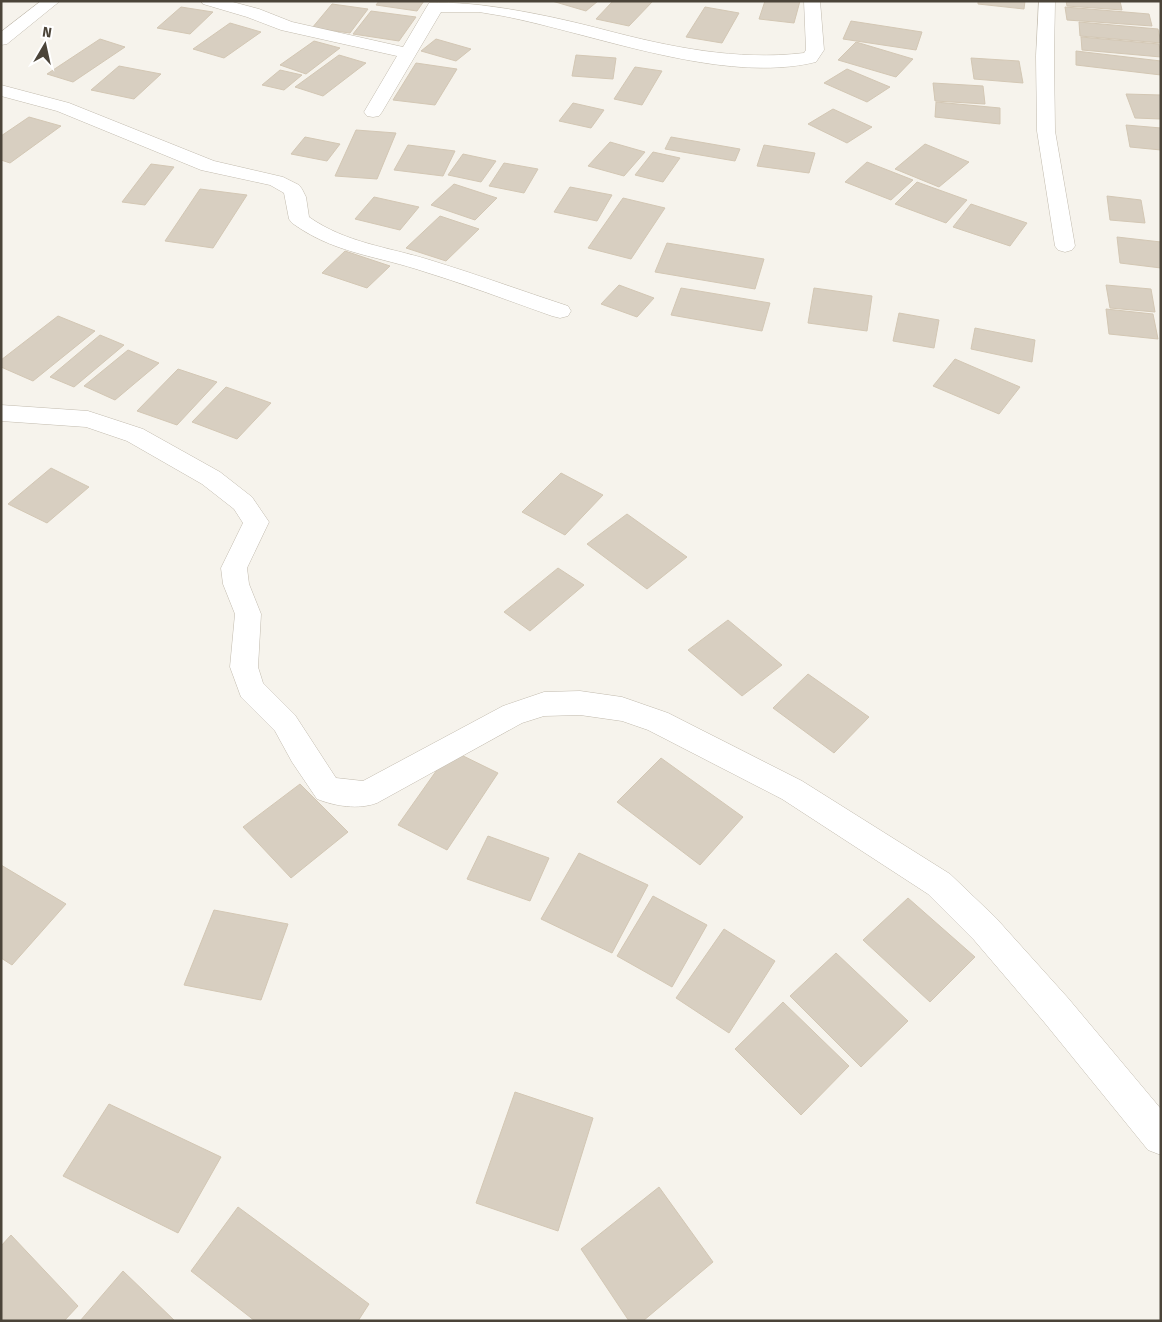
<svg xmlns="http://www.w3.org/2000/svg" width="1162" height="1322" font-family="'Fira Sans',sans-serif">
<style>
.building{fill:#d8cfc1;stroke:#d3c7b4}
.lines{fill:none;stroke-linecap:round;stroke-linejoin:round}
.minor-casing{stroke:#c2bbae;stroke-width:1}
.minor{fill:#fff;fill-rule:evenodd}
</style>
<rect width="100%" height="100%" fill="#f6f3ec"/>
<!-- building -->
<g class="building">
<path d="M379,1H424L417,11L376,5Z"/>
<path d="M552,1H598L586,11Z"/>
<path d="M613,1H653L629,26L596,19Z"/>
<path d="M765,1H800L794,23L759,19Z"/>
<path d="M978,1H1025L1024,9L978,4Z"/>
<path d="M1066,1H1120L1122,10L1067,6Z"/>
<path d="M332,4L368,9L350,33L312,28Z"/>
<path d="M181,7L213,12L190,34L157,28Z"/>
<path d="M705,7L739,13L722,43L686,37Z"/>
<path d="M1065,7L1149,14L1152,26L1067,20Z"/>
<path d="M371,11L416,17L399,41L353,34Z"/>
<path d="M851,21L922,32L916,50L843,39Z"/>
<path d="M1079,22L1158,29L1161,43L1080,36Z"/>
<path d="M230,23L261,32L224,58L193,49Z"/>
<path d="M1081,37L1159,44L1161,57L1082,50Z"/>
<path d="M100,39L125,47L73,82L47,74Z"/>
<path d="M436,39L471,49L456,61L421,51Z"/>
<path d="M314,41L340,48L306,74L280,65Z"/>
<path d="M856,42L913,59L896,77L838,60Z"/>
<path d="M1076,51L1161,61V75L1076,65Z"/>
<path d="M339,55L366,63L323,96L295,87Z"/>
<path d="M576,55L616,58L613,79L572,76Z"/>
<path d="M971,58L1019,61L1023,83L974,79Z"/>
<path d="M416,63L457,69L435,105L393,100Z"/>
<path d="M119,66L161,74L134,99L91,90Z"/>
<path d="M635,67L662,71L642,105L614,99Z"/>
<path d="M847,69L890,87L867,102L824,83Z"/>
<path d="M280,70L302,75L284,90L262,85Z"/>
<path d="M933,83L983,86L985,104L935,101Z"/>
<path d="M1126,94L1161,95V119L1135,118Z"/>
<path d="M936,102L1000,108V124L935,117Z"/>
<path d="M573,103L604,110L591,128L559,121Z"/>
<path d="M833,109L872,127L847,143L808,124Z"/>
<path d="M29,117L61,126L10,163L1,160V136Z"/>
<path d="M1126,125L1161,128V150L1130,147Z"/>
<path d="M356,130L396,133L377,179L335,176Z"/>
<path d="M305,137L340,144L327,161L291,154Z"/>
<path d="M671,137L740,149L735,161L665,149Z"/>
<path d="M610,142L645,152L624,176L588,166Z"/>
<path d="M925,144L969,162L939,187L895,169Z"/>
<path d="M408,145L455,151L443,176L394,170Z"/>
<path d="M764,145L815,153L809,173L757,166Z"/>
<path d="M653,152L680,158L663,182L635,175Z"/>
<path d="M463,154L496,161L481,182L448,175Z"/>
<path d="M867,162L913,180L891,200L845,182Z"/>
<path d="M504,163L538,169L524,193L489,186Z"/>
<path d="M151,164L174,167L145,205L122,202Z"/>
<path d="M917,182L967,200L946,223L895,204Z"/>
<path d="M454,184L497,198L475,220L431,205Z"/>
<path d="M570,187L612,195L597,221L554,212Z"/>
<path d="M200,189L247,195L213,248L165,241Z"/>
<path d="M1107,196L1141,200L1145,223L1110,220Z"/>
<path d="M374,197L419,207L400,230L355,219Z"/>
<path d="M623,198L665,208L631,259L588,248Z"/>
<path d="M971,204L1027,223L1010,246L953,227Z"/>
<path d="M440,216L479,229L446,261L406,248Z"/>
<path d="M1117,237L1161,242V268L1120,263Z"/>
<path d="M667,243L764,259L755,289L655,272Z"/>
<path d="M345,251L390,266L367,288L322,273Z"/>
<path d="M619,285L654,298L637,317L601,304Z"/>
<path d="M1106,285L1151,289L1155,312L1110,308Z"/>
<path d="M681,288L770,303L762,331L671,315Z"/>
<path d="M814,288L872,296L867,331L808,323Z"/>
<path d="M1106,309L1153,314L1158,339L1109,334Z"/>
<path d="M899,313L939,320L934,348L893,341Z"/>
<path d="M58,316L95,331L33,381L1,367V360Z"/>
<path d="M975,328L1035,340L1032,362L971,349Z"/>
<path d="M100,335L124,345L74,387L50,377Z"/>
<path d="M128,350L159,363L115,400L84,386Z"/>
<path d="M955,359L1020,387L999,414L933,386Z"/>
<path d="M178,369L217,382L177,425L137,411Z"/>
<path d="M226,387L271,403L237,439L192,422Z"/>
<path d="M51,468L89,487L47,523L8,504Z"/>
<path d="M561,473L603,495L565,535L522,512Z"/>
<path d="M627,514L687,557L647,589L587,544Z"/>
<path d="M558,568L584,585L530,631L504,612Z"/>
<path d="M728,620L782,665L742,696L688,650Z"/>
<path d="M808,674L869,717L834,753L773,708Z"/>
<path d="M451,750L498,773L447,850L398,825Z"/>
<path d="M661,758L743,817L700,865L617,802Z"/>
<path d="M300,784L348,832L291,878L243,827Z"/>
<path d="M488,836L549,858L530,901L467,879Z"/>
<path d="M579,853L648,885L612,953L541,919Z"/>
<path d="M1,865L66,904L12,965L1,958Z"/>
<path d="M653,896L707,925L672,987L617,956Z"/>
<path d="M908,898L975,957L930,1002L863,940Z"/>
<path d="M214,910L288,924L261,1000L184,985Z"/>
<path d="M724,929L775,961L729,1033L676,998Z"/>
<path d="M836,953L908,1021L861,1067L790,996Z"/>
<path d="M783,1002L849,1066L801,1115L735,1049Z"/>
<path d="M515,1092L593,1118L558,1231L476,1203Z"/>
<path d="M109,1104L221,1157L178,1233L63,1176Z"/>
<path d="M659,1187L713,1262L643,1321H629L581,1249Z"/>
<path d="M238,1207L369,1304L358,1321H255L191,1271Z"/>
<path d="M11,1235L78,1306L64,1321H1V1246Z"/>
<path d="M123,1271L175,1321H80Z"/>
</g>
<g class="lines">
<!-- minor casing -->
<g class="minor-casing">
<g id="minor">
<path d="M41,1H60L7,44L1,45V32Z"/>
<path d="M201,1H229L259,9L292,22L403,47L429,3C478,0 556,17 605,30C670,47 737,61 804,53L806,50L804,1H820L824,50L816,62C724,85 595,34 503,16L479,12H441L382,112L379,116L373,117L367,116L364,112L397,56L281,30L247,17L203,4Z"/>
<path d="M1039,1H1055L1054,56L1055,131L1075,246L1072,250L1065,252L1058,250L1055,246L1037,131L1036,56Z"/>
<path d="M1,85L69,103L214,161L283,177L299,185L302,189L306,197L309,217C346,243 388,247 430,260C476,274 522,291 568,306L571,311L568,316L560,318L552,316C507,300 462,283 416,269C371,255 332,252 292,223L289,219L284,193L270,185L201,170L57,111L1,96Z"/>
<path d="M1,405L88,411L143,429L220,472L252,497L269,522L247,568L249,584L261,614L258,667L263,683L295,715L336,778L363,781L503,706L544,692L580,691L622,697L668,713L802,781L950,874L996,918L1068,998L1161,1109V1155L1148,1150L1044,1022L974,940L928,894L782,799L648,730L622,721L580,715L544,716L522,723L377,803C358,810 335,806 317,799L292,762L275,731L241,697L230,667L235,614L223,584L221,568L243,523L234,509L202,484L127,441L86,427L1,421Z"/>
</g>
</g>
<!-- minor -->
<use href="#minor" class="minor"/>
</g>
<!-- border -->
<rect width="1162" height="1322" fill="none" stroke="#4b4439" stroke-width="5"/>
<!-- north arrow -->
<g transform="translate(45 45) rotate(9)" stroke="#ffffff" stroke-width="4" paint-order="stroke">
<path d="M0-4L9 19L0 12L-9 19Z" fill="#4b4439"/>
<text y="-8" font-size="14" font-weight="bold" text-anchor="middle" fill="#4b4439">N</text>
</g>
</svg>
